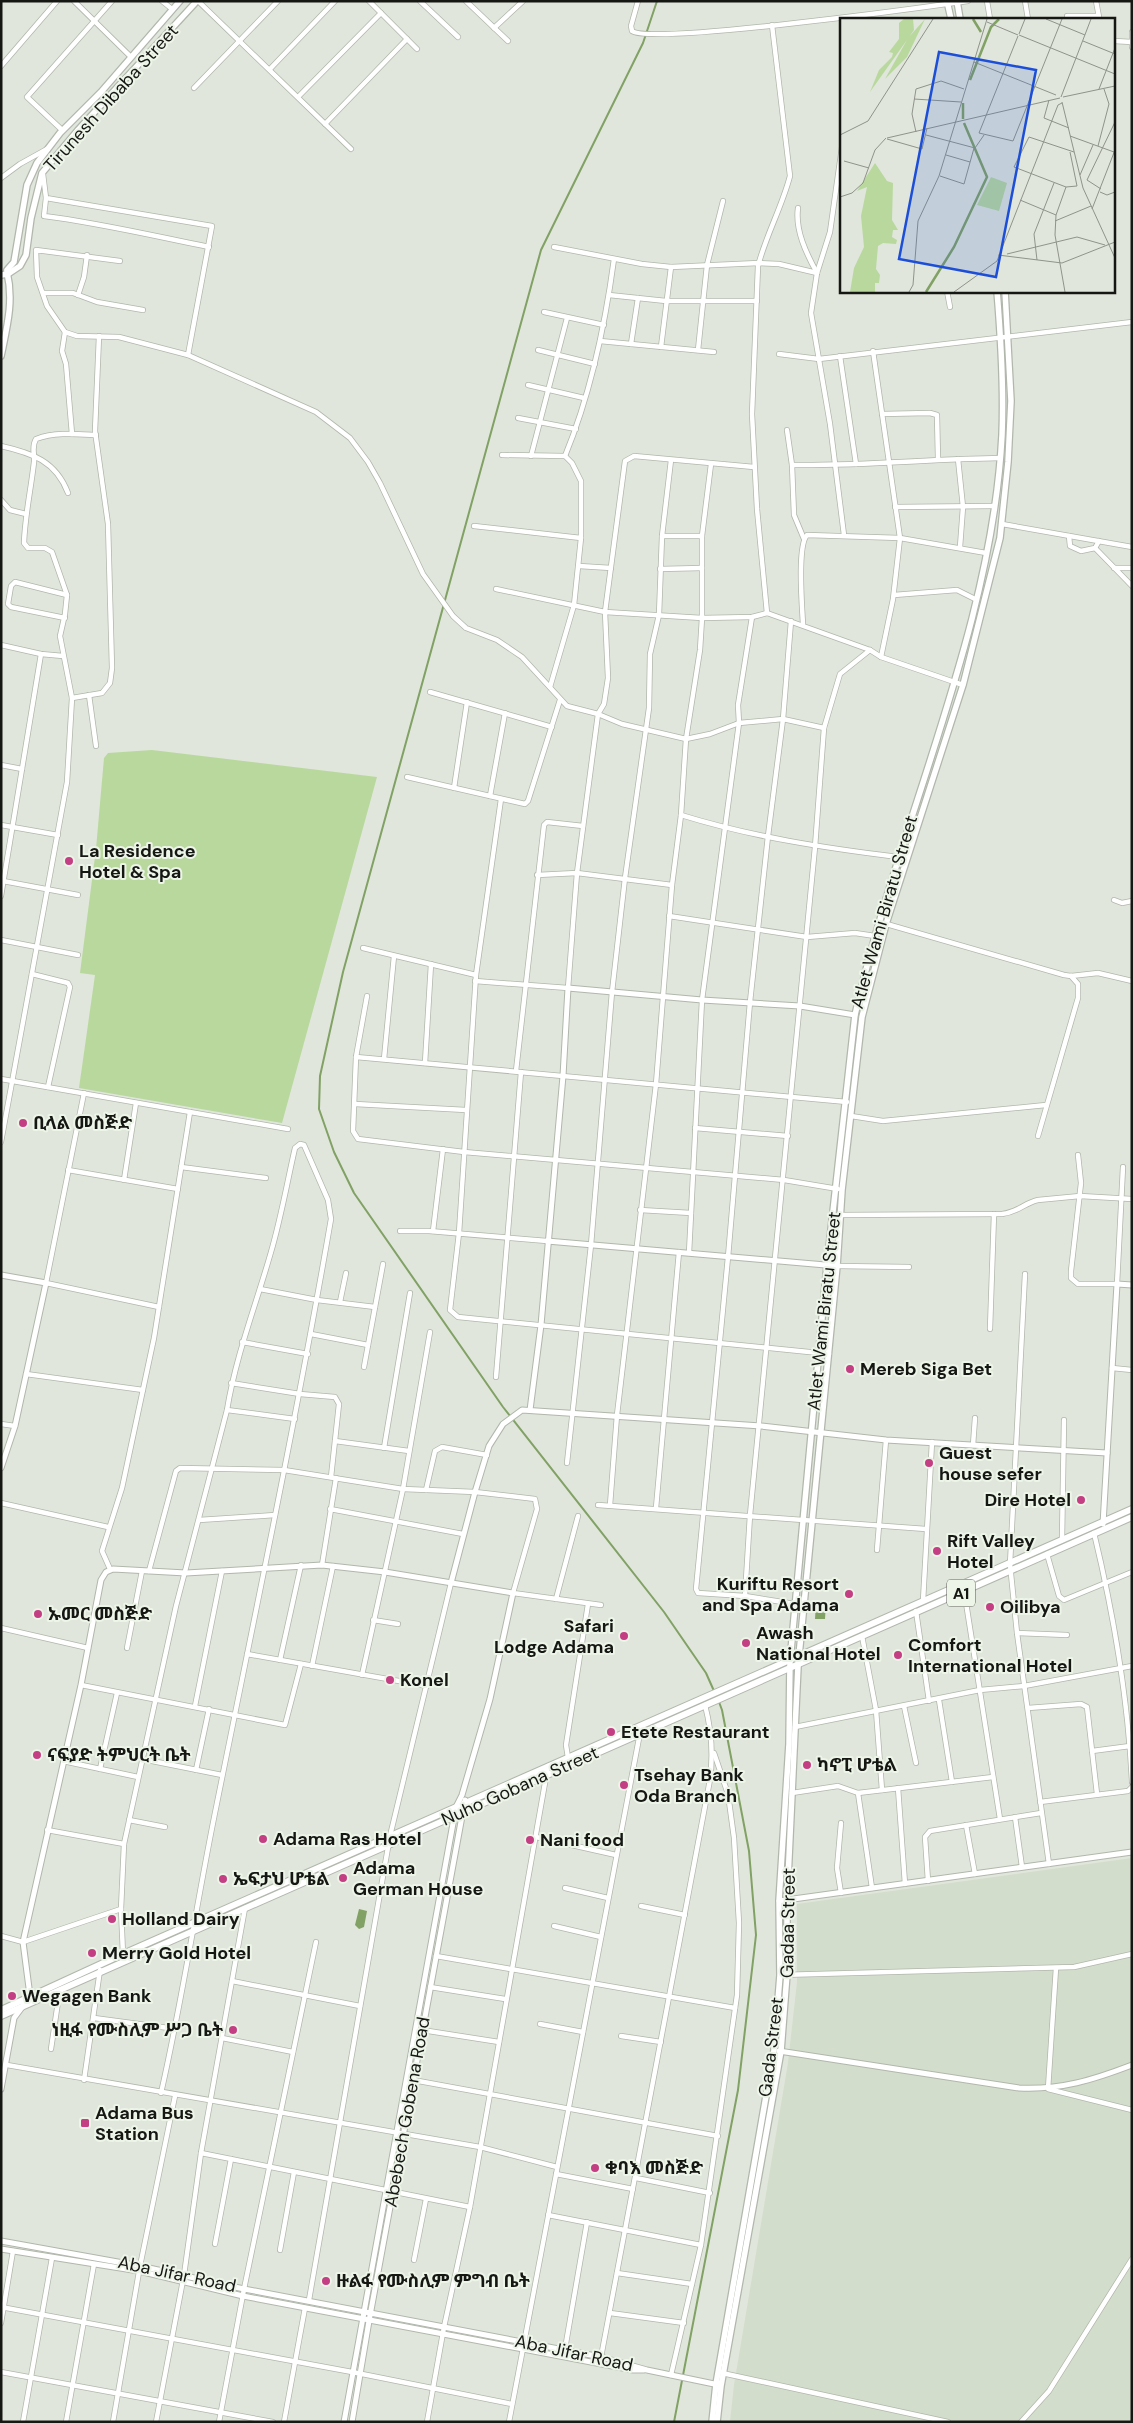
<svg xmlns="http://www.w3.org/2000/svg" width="1133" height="2423" font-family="'DM Sans','Noto Sans Ethiopic',sans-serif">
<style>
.built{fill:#d3ddcb}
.green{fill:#b9d89e}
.water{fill:#81a165}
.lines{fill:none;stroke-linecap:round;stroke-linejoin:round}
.stream{stroke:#81a165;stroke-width:2}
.minor-casing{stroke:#b1b7ac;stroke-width:6}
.tertiary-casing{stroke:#b1b7ac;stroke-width:7}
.secondary-casing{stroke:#b1b7ac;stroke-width:8}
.primary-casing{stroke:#b1b7ac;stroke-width:8}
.minor{stroke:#fff;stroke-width:4.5}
.tertiary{stroke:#fff;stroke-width:5}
.secondary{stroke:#fff;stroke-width:5.5}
.primary{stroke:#fff;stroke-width:6}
.poi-dot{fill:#c33e82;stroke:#edf4e8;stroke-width:2}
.labels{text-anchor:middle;stroke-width:4;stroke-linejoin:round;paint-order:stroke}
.shield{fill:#edf4e8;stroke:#565953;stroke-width:1}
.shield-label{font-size:16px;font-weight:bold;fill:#151713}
.street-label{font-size:18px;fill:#151713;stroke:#edf4e8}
.poi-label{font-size:18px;font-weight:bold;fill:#151713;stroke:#edf4e8;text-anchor:start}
.inset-river{fill:none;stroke:#81a165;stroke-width:2.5}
.inset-road{fill:none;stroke:#8f938b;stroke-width:1}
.view{fill:#1d4ed8;fill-opacity:0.15;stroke:#1d4ed8;stroke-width:2.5}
.inset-edge{fill:none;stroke:#151713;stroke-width:2.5}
</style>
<rect width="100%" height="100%" fill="#e0e6db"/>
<!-- built -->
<path class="built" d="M1132,1858V2422H730L734,2385L788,2063L797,1982V1904Z"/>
<!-- green -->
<path class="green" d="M152,750L377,777L282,1123L79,1088L95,975L80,973L96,849L104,758L108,753Z"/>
<!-- water -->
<g class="water">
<path d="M816,1602L826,1603L825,1619H815Z"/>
<path d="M359,1909L367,1911L364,1927L359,1929L355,1925Z"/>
</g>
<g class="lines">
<!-- stream -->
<g class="stream">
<path d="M657,1L643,43L541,250L343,972L320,1076L319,1109L334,1152L354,1193L503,1407L664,1612L706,1673L714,1691"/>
<path d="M674,2422L738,2090L756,1935L749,1851L722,1710L719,1702"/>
</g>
<!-- minor casing -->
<g class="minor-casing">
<g id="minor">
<path d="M74,1L131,57"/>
<path d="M162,1L172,9"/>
<path d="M198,1L351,149"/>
<path d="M369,1L417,49"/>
<path d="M420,1L458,37"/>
<path d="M466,1L508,41"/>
<path d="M638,1L631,26L632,31C651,45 926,7 968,1"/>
<path d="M987,1L990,19"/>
<path d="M1025,1L1028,19"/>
<path d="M1096,1L1099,17"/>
<path d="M1067,16H1098"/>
<path d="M494,28L523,1"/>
<path d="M1132,32V47"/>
<path d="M1114,41L1132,42"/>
<path d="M1,66L57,1"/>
<path d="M270,69L335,1"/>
<path d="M194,88L278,1"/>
<path d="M298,97L381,13"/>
<path d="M325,124L407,39"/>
<path d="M62,130L27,97L112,1"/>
<path d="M842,147L830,232L817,273L811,313L830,424L844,535"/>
<path d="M43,174L46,198L212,226L188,355"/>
<path d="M1,178L20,164L47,149"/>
<path d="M46,198L44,216C100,223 154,236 209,247"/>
<path d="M798,208C795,230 806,253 817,273"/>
<path d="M554,247L642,264L671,267L759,263L779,264L817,273"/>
<path d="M120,261L36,250L37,277L47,306L65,332L77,336L119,337L188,355L316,412L350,438L368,462L380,483L423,574L453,616L466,628L497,640L522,657L567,706L598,714L622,724L686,739L710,734L739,723L783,719L824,728"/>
<path d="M947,291L950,307"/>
<path d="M43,293H73L97,302L143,310"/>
<path d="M78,295L84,277L87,255"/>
<path d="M609,295L666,301H757"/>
<path d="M544,312L604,325"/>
<path d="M65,332L62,351L66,364L72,434"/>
<path d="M600,341L714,352"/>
<path d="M631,344L638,298"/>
<path d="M661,347L671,267"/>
<path d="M538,350L595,364"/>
<path d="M698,350L707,265L723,201"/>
<path d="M873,351L900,538L893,599L881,657"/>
<path d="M779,354L819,359L1132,322"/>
<path d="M840,356L856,464"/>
<path d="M528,385L584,398"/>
<path d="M882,414L930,413L937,415L938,459"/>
<path d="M518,418L576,429"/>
<path d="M787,430L792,465L794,515L804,539"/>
<path d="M1,446C32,453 56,461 68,493"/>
<path d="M502,455L565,456L572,463L581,481V538L574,605L550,687"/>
<path d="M531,456L567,318"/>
<path d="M565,456C591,393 605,326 614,259"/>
<path d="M958,459L963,507L960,547"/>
<path d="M792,465C862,466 931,459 1000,458"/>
<path d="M1,500L10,510L26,514"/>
<path d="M895,507L994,506"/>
<path d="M1002,524L1132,547"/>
<path d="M474,526L581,538"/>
<path d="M662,536H702"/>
<path d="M1069,536L1070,546L1081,551L1095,548L1099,541"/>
<path d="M1095,548L1132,586"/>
<path d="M579,566L611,568"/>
<path d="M1114,568H1132"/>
<path d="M660,569L702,568"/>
<path d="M496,589L605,612L702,618L752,617L767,613L870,650L881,657L963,685"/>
<path d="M894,595L957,590L975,599"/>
<path d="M767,613L757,509L752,414L758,266C766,235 782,207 790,176L772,25"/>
<path d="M65,618L11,607L8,604L11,586L15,582L67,595"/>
<path d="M791,621L783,719L768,836L750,1002L728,1257L696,1589L698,1593L745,1596L795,1604"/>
<path d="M803,624C802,606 797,546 807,535L900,538L986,553"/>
<path d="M1,645L41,654L63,656"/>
<path d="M430,692L552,727"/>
<path d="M89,695L96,746"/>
<path d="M72,698L102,693L110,683L112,668L108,524L95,431L99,336"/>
<path d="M1,765L22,769"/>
<path d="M407,777L525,804L528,801L560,700"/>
<path d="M454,788L467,702"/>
<path d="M490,796L505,713"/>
<path d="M501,799L476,975L459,1233L450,1310L458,1317L829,1354"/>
<path d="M681,815C752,837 825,848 898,857"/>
<path d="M1,825L58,835"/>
<path d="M537,875L577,873L672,885"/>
<path d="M3,881L78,895"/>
<path d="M1,896L41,654"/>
<path d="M1114,900L1122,903L1132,901"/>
<path d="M669,916L807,937L855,933L875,936"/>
<path d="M883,923L1064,975L1071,976L1098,973L1132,981"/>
<path d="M1,940L78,955"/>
<path d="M363,948L476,975"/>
<path d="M32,974L68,983L70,987L48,1087"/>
<path d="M475,981L568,988L577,873L598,714L604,704L608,678L605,612L625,461L634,456L754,467"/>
<path d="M367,996L356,1057L353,1131L358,1139L464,1152L784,1180L838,1189"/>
<path d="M356,1057L847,1102"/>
<path d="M384,1059L394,956"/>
<path d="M425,1063L431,964"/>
<path d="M516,1071L544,825L547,822L583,826"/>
<path d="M1,1079L288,1129"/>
<path d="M84,1093L46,1283L159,1307"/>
<path d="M355,1104L466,1110"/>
<path d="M851,1116L883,1121L1046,1105"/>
<path d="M695,1128L788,1136"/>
<path d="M1038,1136L1078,998V984L1071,976"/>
<path d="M1,1142L67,782L72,698L60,636L65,614L67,595L52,552L45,548H28L24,543C25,515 31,489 34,462C35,454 31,447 36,439C55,432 76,434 96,435"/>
<path d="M1078,1155L1081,1183L1071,1271V1278L1078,1284H1117L1123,1167"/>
<path d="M181,1167L266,1178"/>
<path d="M68,1170L178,1189"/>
<path d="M124,1180L136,1103"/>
<path d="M640,1210L691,1213"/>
<path d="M840,1215L1002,1214C1019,1212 1024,1203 1038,1200L1080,1196L1132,1199"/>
<path d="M400,1231H429L547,1241"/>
<path d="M433,1231L443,1149"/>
<path d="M689,1253L702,1000L739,723L738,705L752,617"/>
<path d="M837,1266L909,1267"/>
<path d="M1025,1274L1010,1564L1017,1633L1049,1864"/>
<path d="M260,1289L317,1300L375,1307"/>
<path d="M340,1302L346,1273"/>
<path d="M990,1329L994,1214"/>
<path d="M311,1334L368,1345"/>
<path d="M242,1342L308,1354"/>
<path d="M364,1367L383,1264"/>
<path d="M1112,1368L1132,1370"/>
<path d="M26,1374L143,1390"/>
<path d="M496,1377L521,1072"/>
<path d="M231,1383L300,1394L335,1397L339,1404L331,1477"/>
<path d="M227,1410L295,1419"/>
<path d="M1,1424L15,1426"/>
<path d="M335,1441L409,1451"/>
<path d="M973,1445L975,1418"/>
<path d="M384,1448L410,1293"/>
<path d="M567,1463L591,1245L612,992L625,878L649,708L650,654L659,615L662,536L671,460"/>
<path d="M426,1490L435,1451L442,1447L487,1455"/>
<path d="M1,1503L108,1527"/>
<path d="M598,1505L926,1529"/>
<path d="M610,1505L617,1415L656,1084L672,885L681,815L686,739L700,650L702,618V536L711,464"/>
<path d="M656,1508L679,1252"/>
<path d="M330,1509L463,1534"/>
<path d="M199,1520L275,1515"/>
<path d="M1094,1533C1114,1616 1128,1698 1132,1782"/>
<path d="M1062,1540L1064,1420"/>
<path d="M877,1550L886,1440"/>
<path d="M1047,1554L1059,1596L1064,1600L1132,1572"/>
<path d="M322,1565L336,1478"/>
<path d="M110,1569L102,1551L122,1488L154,1338L190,1112"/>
<path d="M149,1571L176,1471L180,1468L284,1470L403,1489L475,1492L535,1499L537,1509L513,1593L601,1605"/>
<path d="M964,1590L1000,1819"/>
<path d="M745,1596L750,1515L815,847L824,728L840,674L870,650"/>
<path d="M556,1599L578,1516"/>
<path d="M923,1601L932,1442"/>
<path d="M916,1611L929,1701"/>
<path d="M373,1620L398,1624"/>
<path d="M1,1628L88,1648"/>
<path d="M1017,1633L1067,1635"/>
<path d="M862,1636L876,1710L882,1790"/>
<path d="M127,1648L142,1571"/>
<path d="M247,1654L427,1686"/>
<path d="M280,1660L301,1565"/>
<path d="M312,1666L333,1566"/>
<path d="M362,1675L403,1489L430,1332"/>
<path d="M81,1685L285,1725L301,1664"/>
<path d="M939,1700L952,1782"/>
<path d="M195,1706L222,1571"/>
<path d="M904,1706L916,1763"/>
<path d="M1028,1708L1081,1704L1087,1707L1097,1794"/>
<path d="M795,1727L980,1690L1024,1686L1132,1666"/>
<path d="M1092,1751L1130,1746"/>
<path d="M142,1759L222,1775"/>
<path d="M63,1761L138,1777"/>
<path d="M569,1764L566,1745L588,1604"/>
<path d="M100,1769L117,1693"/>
<path d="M196,1770L209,1709"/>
<path d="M898,1788L905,1884"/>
<path d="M792,1793L838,1786L858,1793L993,1777"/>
<path d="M858,1793L872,1888"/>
<path d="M1040,1802L1128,1791L1132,1787"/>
<path d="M1015,1817L1022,1867"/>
<path d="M129,1820L165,1827"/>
<path d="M841,1823L837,1868L841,1893"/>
<path d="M966,1825L975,1874"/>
<path d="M47,1830L124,1844"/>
<path d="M536,1837L616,1855"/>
<path d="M928,1881L925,1837L930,1831L1041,1813"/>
<path d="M565,1888L608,1898"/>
<path d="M641,1906L685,1915"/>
<path d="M554,1926L601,1937"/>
<path d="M1,1936L23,1942L121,1909"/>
<path d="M123,1954L121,1909L124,1844L176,1606L227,1410C236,1355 256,1305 271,1252C281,1218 287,1183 295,1148L300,1144L304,1145L328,1200L331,1219C297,1415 256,1609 217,1803C197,1900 183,1997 161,2093"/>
<path d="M436,1956L735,2008"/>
<path d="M1056,1968L1048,2089L1132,2110"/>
<path d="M780,1975L1074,1967L1132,1954"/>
<path d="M232,1981L360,2006"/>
<path d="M430,1987L505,1999"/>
<path d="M94,2018L176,2029"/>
<path d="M540,2024L583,2032"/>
<path d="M422,2030L499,2042"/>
<path d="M621,2036L661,2042"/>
<path d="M222,2038L293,2052"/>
<path d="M51,2049L58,2002L56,1992"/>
<path d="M7,2065L480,2147L557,2167"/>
<path d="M84,2080L100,1970"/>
<path d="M413,2080L718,2136"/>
<path d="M201,2153L470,2207"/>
<path d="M556,2174L633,2189"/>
<path d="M636,2178L710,2193"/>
<path d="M548,2215L701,2245"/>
<path d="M215,2244L231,2159"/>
<path d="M280,2250L294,2172"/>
<path d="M414,2260L426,2199"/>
<path d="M617,2273L692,2284"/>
<path d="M309,2300L390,1836L451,1583"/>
<path d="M1,2307L352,2372L512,2404"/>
<path d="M610,2313L684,2323"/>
<path d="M1,2323L13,2251"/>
<path d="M565,2349L587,2222"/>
<path d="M601,2357L709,1785C714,1757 712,1732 705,1705"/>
<path d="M1,2372L273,2422"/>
<path d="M722,2373L948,2422"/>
<path d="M671,2375L701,2245L737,1995L739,1923L734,1838L728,1794L714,1753"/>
<path d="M23,2422L52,2258"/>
<path d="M66,2422L94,2264"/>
<path d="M113,2422L140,2266L175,2096"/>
<path d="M156,2422L184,2275L201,2153L245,1908"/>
<path d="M219,2422L244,2289L316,1942"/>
<path d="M284,2422L305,2308"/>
<path d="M427,2422L444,2327L470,2207L548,1766"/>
<path d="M509,2422L640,1733"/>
<path d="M1021,2422L1049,2391L1132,2259"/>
</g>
</g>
<!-- tertiary casing -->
<g class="tertiary-casing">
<g id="tertiary">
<path d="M547,1241L837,1266"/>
<path d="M1,1275L46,1283L15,1426L1,1468"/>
<path d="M530,1410L541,1325L563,1076L568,988L702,1000L800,1006L855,1015"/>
<path d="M1103,1524L1117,1284L1132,1285"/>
<path d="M451,1583L475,1492L489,1446L503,1424L522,1410L761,1426L886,1440L1107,1453"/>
<path d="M779,1901L1132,1852"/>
<path d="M779,2051L1019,2088C1061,2090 1093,2080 1132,2065"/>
<path d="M1,2089L14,2018L23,2006L29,1988L23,1942L81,1685L101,1580L106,1572L113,1569L186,1573L322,1565L385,1572L513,1593L490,1699L462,1795L456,1807L344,2422"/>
<path d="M1,2241L140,2266L244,2289L601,2357L647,2370L719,2385"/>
<path d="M1,2249L139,2271L243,2296L633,2370H644"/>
<path d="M352,2422L369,2321L465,1800"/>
</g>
</g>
<!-- secondary casing -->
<g class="secondary-casing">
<g id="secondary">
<path d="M947,1L951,19"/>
<path d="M957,1L960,19"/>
<path d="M7,270L14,262L27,185L37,163L60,133L101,92L180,1"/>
<path d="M1,275L8,274L20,266L26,255L31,218L42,173L78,130L197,1"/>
<path d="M1,356C7,327 14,301 7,272"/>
<path d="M712,2422L716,2384L774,2050L780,1975L779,1901L789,1744L790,1661L827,1265L855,1015C898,823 992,632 1002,435C1004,387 1001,339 997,291"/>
<path d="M717,2422L721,2386L781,2051L787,1974V1900L798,1666L837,1266L842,1190L862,1017L886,924L963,685L1000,538L1008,462L1011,401L1005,291"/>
</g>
</g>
<!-- primary casing -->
<g class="primary-casing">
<g id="primary">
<path d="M1,2010L123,1954L1132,1509"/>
<path d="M1,2016L1132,1517"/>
</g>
</g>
<!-- minor -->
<use href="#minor" class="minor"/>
<!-- tertiary -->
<use href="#tertiary" class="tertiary"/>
<!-- secondary -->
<use href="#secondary" class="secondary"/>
<!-- primary -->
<use href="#primary" class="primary"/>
</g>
<!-- markers -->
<g class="poi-dot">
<circle cx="69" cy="861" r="5"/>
<circle cx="23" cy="1123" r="5"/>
<circle cx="850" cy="1369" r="5"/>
<circle cx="929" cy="1463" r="5"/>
<circle cx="1081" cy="1500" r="5"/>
<circle cx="937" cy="1551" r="5"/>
<circle cx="849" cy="1594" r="5"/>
<circle cx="990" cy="1607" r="5"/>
<circle cx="38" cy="1614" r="5"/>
<circle cx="624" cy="1636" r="5"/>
<circle cx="746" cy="1643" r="5"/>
<circle cx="898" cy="1655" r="5"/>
<circle cx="390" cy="1680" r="5"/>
<circle cx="611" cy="1732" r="5"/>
<circle cx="37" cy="1755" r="5"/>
<circle cx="807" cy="1765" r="5"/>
<circle cx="624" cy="1785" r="5"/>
<circle cx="263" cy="1839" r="5"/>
<circle cx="530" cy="1840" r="5"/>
<circle cx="343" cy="1878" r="5"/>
<circle cx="223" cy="1879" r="5"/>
<circle cx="112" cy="1919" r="5"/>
<circle cx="92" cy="1953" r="5"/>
<circle cx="12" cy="1996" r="5"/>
<circle cx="233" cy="2030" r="5"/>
<rect x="80" y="2118" width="10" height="10" rx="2.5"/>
<circle cx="595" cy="2168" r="5"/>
<circle cx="326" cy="2281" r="5"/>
</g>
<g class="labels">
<!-- shield labels -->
<rect class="shield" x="947" y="1579.5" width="28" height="27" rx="4"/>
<g class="shield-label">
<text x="961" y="1599">A1</text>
</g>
<!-- street labels -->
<g class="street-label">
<text transform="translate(111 98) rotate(-48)" y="6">Tirunesh Dibaba Street</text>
<text transform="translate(884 912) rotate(-74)" y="6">Atlet Wami Biratu Street</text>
<text transform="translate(824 1311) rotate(-84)" y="6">Atlet Wami Biratu Street</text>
<text transform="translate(520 1786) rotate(-24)" y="6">Nuho Gobana Street</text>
<text transform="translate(788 1923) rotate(-89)" y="6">Gadaa Street</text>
<text transform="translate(771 2047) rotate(-83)" y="6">Gada Street</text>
<text transform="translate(407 2112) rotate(-80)" y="6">Abebech Gobena Road</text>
<text transform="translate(177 2274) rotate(12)" y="6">Aba Jifar Road</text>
<text transform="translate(574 2353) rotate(12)" y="6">Aba Jifar Road</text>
</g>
<!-- poi labels -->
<g class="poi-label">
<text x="79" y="857">La Residence<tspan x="79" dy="21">Hotel &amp; Spa</tspan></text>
<text x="33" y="1129">ቢላል መስጅድ</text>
<text x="860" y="1375">Mereb Siga Bet</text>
<text x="939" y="1459">Guest<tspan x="939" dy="21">house sefer</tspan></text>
<text x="1071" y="1506" text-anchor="end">Dire Hotel</text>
<text x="947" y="1547">Rift Valley<tspan x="947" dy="21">Hotel</tspan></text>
<text x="839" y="1590" text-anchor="end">Kuriftu Resort<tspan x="839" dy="21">and Spa Adama</tspan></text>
<text x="1000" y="1613">Oilibya</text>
<text x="48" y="1620">ኡመር መስጅድ</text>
<text x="614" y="1632" text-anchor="end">Safari<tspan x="614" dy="21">Lodge Adama</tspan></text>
<text x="756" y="1639">Awash<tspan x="756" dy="21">National Hotel</tspan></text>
<text x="908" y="1651">Comfort<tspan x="908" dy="21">International Hotel</tspan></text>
<text x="400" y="1686">Konel</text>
<text x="621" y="1738">Etete Restaurant</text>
<text x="47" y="1761">ናፍያድ ትምህርት ቤት</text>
<text x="817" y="1771">ካኖፒ ሆቴል</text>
<text x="634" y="1781">Tsehay Bank<tspan x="634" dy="21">Oda Branch</tspan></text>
<text x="273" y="1845">Adama Ras Hotel</text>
<text x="540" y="1846">Nani food</text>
<text x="353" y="1874">Adama<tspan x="353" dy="21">German House</tspan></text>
<text x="233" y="1885">ኤፍታህ ሆቴል</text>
<text x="122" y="1925">Holland Dairy</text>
<text x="102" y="1959">Merry Gold Hotel</text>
<text x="22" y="2002">Wegagen Bank</text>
<text x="223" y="2036" text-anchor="end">ነዚፋ የሙስሊም ሥጋ ቤት</text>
<text x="95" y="2119">Adama Bus<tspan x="95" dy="21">Station</tspan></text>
<text x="605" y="2174">ቁባእ መስጅድ</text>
<text x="336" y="2287">ዙልፋ የሙስሊም ምግብ ቤት</text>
</g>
</g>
<!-- overview -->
<g transform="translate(840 18)">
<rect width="275" height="275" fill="#e0e6db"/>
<path d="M64,1H73L74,12L30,74L39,52L52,39L53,35L49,34L59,21V5ZM85,1L67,39L45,61L68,20ZM35,145L47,163L53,165L52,202L58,212H53L52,219L57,222L56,226L43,225L38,228L36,251L40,257L39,265H35V274H10L14,250L24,229L21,198L27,169L17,173ZM151,159L167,165L159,193L137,187Z" fill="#b9d89e"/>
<path class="inset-river" d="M133,1L141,14M130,62L151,9L159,1M123,101V85M86,274L114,229L147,159L124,105"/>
<path class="inset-road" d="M206,1L245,17M147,4L178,17M179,16L185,1M179,17L275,56M178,18L139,115L173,123L222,1M243,23L275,36M134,44L216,77M259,71L275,30M221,79L251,1M223,79L275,68M74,81L121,84M209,82L204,100L229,110M222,84L243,170L275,240M76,114L72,96L76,71L101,63L124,71M0,117L28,103L93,1M86,117L135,130L144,117M230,118L274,134M47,120L220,80M47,121L82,131L87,110M258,128L269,86L264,71M230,134L237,168L226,169L174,149L189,119L234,134M106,137L130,144M4,143L29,150M240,157L253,127M100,158L124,166L134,130M261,171L247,162L275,104M260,174L267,177L275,174M0,179L12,175L23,165L35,132L46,120M180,182L216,197M252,191L275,132M215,203L251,188M167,236L237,219L265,227M158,237L222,245L275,224M197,242L194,216L214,165M69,274L73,267L78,203L99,158L147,1M114,274L157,243L218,87L222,85M225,274L215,217L216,197L226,169"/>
<path class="view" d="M99,34L196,52L156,259L59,241Z"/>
<rect width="275" height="275" class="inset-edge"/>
</g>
<!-- border -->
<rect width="1133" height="2423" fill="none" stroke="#151713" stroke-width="5"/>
</svg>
